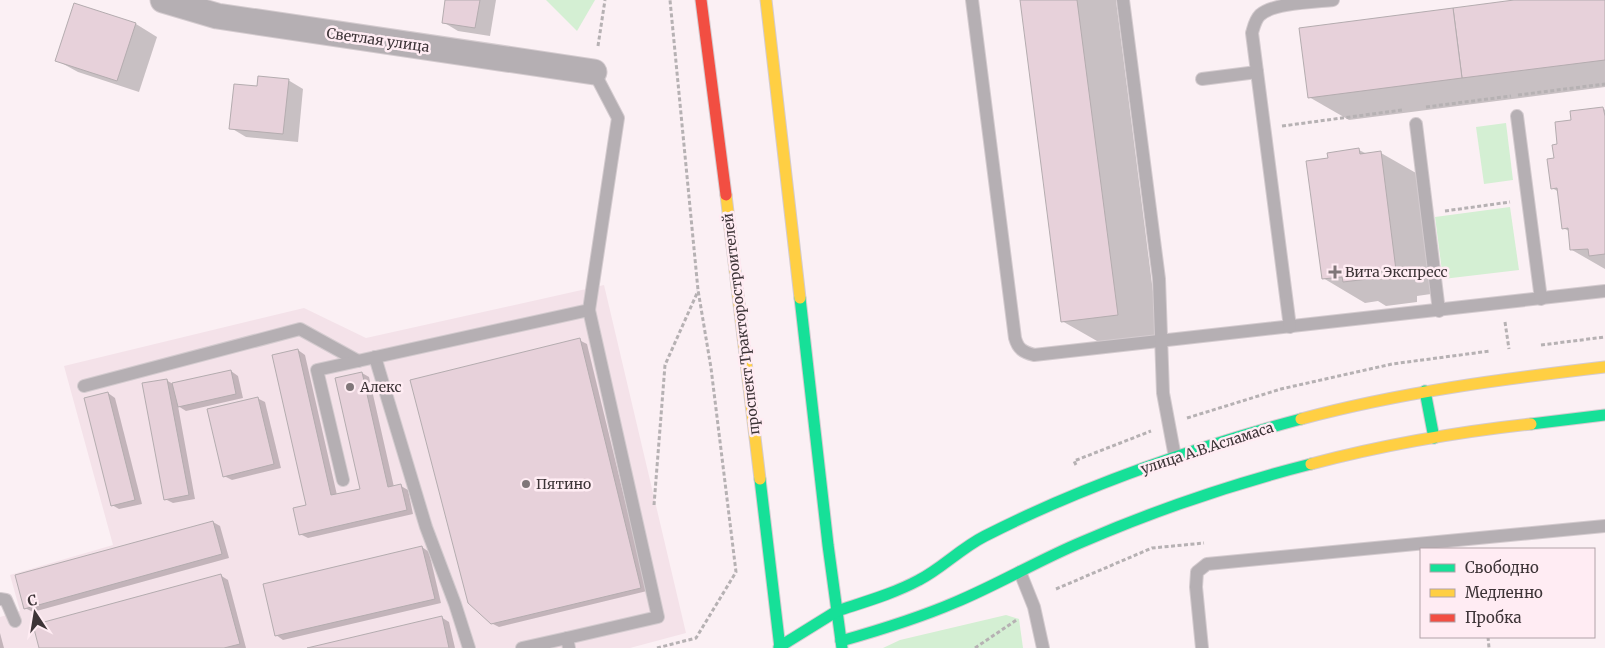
<svg xmlns="http://www.w3.org/2000/svg" width="1605" height="648" font-family="Merriweather,serif">
<style>
.built{fill:#f4e2e9}
.green{fill:#d4efd3}
.shadow{fill:#0003}
.building{fill:#e7d1da;stroke:#b4acaf}
.lines{fill:none;stroke-linecap:round;stroke-linejoin:round}
.lane-casing{stroke:#d4cbcf;stroke-width:14}
.street-casing{stroke:#d4cbcf;stroke-width:27}
.fast-casing{stroke:#d4cbcf;stroke-width:13}
.slow-casing{stroke:#d4cbcf;stroke-width:13}
.jam-casing{stroke:#d4cbcf;stroke-width:13}
.path{stroke:#b6b1b3;stroke-width:3;stroke-dasharray:4 2.5;stroke-linecap:butt}
.lane{stroke:#b5afb3;stroke-width:12}
.street{stroke:#b5afb3;stroke-width:25}
.fast{stroke:#16e098;stroke-width:11}
.slow{stroke:#ffcf43;stroke-width:11}
.jam{stroke:#f24e42;stroke-width:11}
.poi-dot{fill:#807679;stroke:#ffecf3;stroke-width:2}
.labels{text-anchor:middle;stroke-width:5;stroke-linejoin:round;paint-order:stroke}
.street-label{font-size:14px;fill:#3d3437;stroke:#ffecf3}
.poi-label{font-size:14px;fill:#3d3437;stroke:#ffecf3;text-anchor:start}
</style>
<rect width="100%" height="100%" fill="#fbf0f4"/>
<!-- built -->
<path class="built" d="M604,285L686,633L630,648H0V617L20,611L10,575L113,545L64,366L304,308L366,338Z"/>
<!-- green -->
<g class="green">
<path d="M546,0H595L577,31Z"/>
<path d="M1506,123L1513,180L1484,184L1476,127Z"/>
<path d="M1510,207L1519,270L1443,279L1435,217Z"/>
<path d="M1006,615L1019,619L1023,648H883L900,640Z"/>
</g>
<!-- shadow -->
<g class="shadow">
<path d="M447,0H496L490,36L458,31L443,22Z"/>
<path d="M1021,0H1116L1159,339L1104,345L1062,321Z"/>
<path d="M1524,0H1605V87L1349,120L1309,97Z"/>
<path d="M75,4L136,24L157,37L139,92L78,72L56,60Z"/>
<path d="M288,80L303,89L298,142L246,137L231,128L258,87Z"/>
<path d="M1603,108L1605,110V269L1572,250L1569,231L1563,228L1559,192L1552,188L1555,160L1559,145L1573,121Z"/>
<path d="M1359,150L1367,154L1381,153L1423,177L1438,293L1417,296V302L1386,306L1378,301L1365,303L1323,278L1329,159Z"/>
<path d="M579,340L587,344L647,591L499,627L491,623Z"/>
<path d="M298,350L305,355L337,495L362,489V373L369,377L394,487L401,486L408,490L413,514L308,538L300,534L307,506Z"/>
<path d="M231,371L238,376L243,398L186,411L178,406L195,499L173,503L165,499L166,380L173,384Z"/>
<path d="M108,393L115,398L142,504L119,509L112,505Z"/>
<path d="M257,398L265,402L281,468L232,480L224,476Z"/>
<path d="M213,522L220,526L229,558L33,612L25,608Z"/>
<path d="M422,547L429,552L441,603L283,640L276,635Z"/>
<path d="M220,575L228,580L246,648H40Z"/>
<path d="M441,617L449,622L455,648H312Z"/>
<path d="M0,633L4,648H0Z"/>
</g>
<!-- building -->
<g class="building">
<path d="M445,0H480L475,28L442,23Z"/>
<path d="M1020,0H1077L1118,315L1061,322Z"/>
<path d="M1514,0H1605V60L1462,78L1453,8Z"/>
<path d="M74,3L136,23L117,81L55,61Z"/>
<path d="M1453,8L1462,78L1308,98L1299,28Z"/>
<path d="M258,76L289,79L283,134L229,129L234,84L257,86Z"/>
<path d="M1603,107L1605,116V254L1589,256L1588,249L1570,250L1568,228L1562,229L1557,188L1551,189L1547,159L1554,158L1552,145L1557,144L1555,122L1571,120L1570,111Z"/>
<path d="M1359,148L1360,154L1381,151L1396,270L1375,272L1376,278L1343,282L1342,277L1322,279L1306,161L1328,158L1327,153Z"/>
<path d="M580,338L641,588L491,624L468,603L410,380Z"/>
<path d="M298,349L331,495L360,489L335,378L362,372L388,487L401,484L407,510L299,535L293,508L306,505L272,355Z"/>
<path d="M231,370L236,394L178,407L172,383Z"/>
<path d="M167,379L189,495L164,500L142,383Z"/>
<path d="M108,392L135,500L111,506L84,398Z"/>
<path d="M258,397L274,464L223,477L207,409Z"/>
<path d="M213,521L222,554L24,609L15,575Z"/>
<path d="M422,546L435,599L275,636L263,584Z"/>
<path d="M221,574L240,644L224,648H39L33,625Z"/>
<path d="M442,616L449,648H307Z"/>
</g>
<g class="lines">
<!-- lane casing -->
<g class="lane-casing">
<g id="lane">
<path d="M972,0L1015,338C1018,349 1023,352 1034,355L1605,291"/>
<path d="M1123,0L1159,279L1163,393L1175,457"/>
<path d="M1202,79L1257,72"/>
<path d="M1517,116L1541,299"/>
<path d="M1416,124L1439,311"/>
<path d="M1290,327L1252,33C1254,26 1255,20 1260,15C1273,3 1315,2 1333,0"/>
<path d="M375,357L426,527L455,604L469,648"/>
<path d="M84,386L300,329L358,361"/>
<path d="M343,480L317,370L589,310L618,118L594,72"/>
<path d="M1020,572L1034,607L1043,648"/>
<path d="M0,599L6,600L15,621"/>
<path d="M522,648L567,638"/>
<path d="M569,648L567,638L658,617L589,310"/>
<path d="M1202,648L1196,587L1197,572L1207,564L1605,526"/>
</g>
</g>
<!-- street casing -->
<g class="street-casing">
<path id="street" d="M163,0L217,16L594,72"/>
</g>
<!-- fast casing -->
<g class="fast-casing">
<g id="fast">
<path d="M800,298L828,545L842,648"/>
<path d="M1425,391L1434,438"/>
<path d="M1531,424L1605,415"/>
<path d="M760,479L780,648"/>
<path d="M837,611C864,602 893,594 919,580C941,569 961,548 985,536C1085,485 1193,448 1301,419"/>
<path d="M841,641C880,630 919,618 956,602C999,584 1039,560 1082,542C1156,510 1232,484 1311,464"/>
<path d="M779,647L837,611"/>
</g>
</g>
<!-- slow casing -->
<g class="slow-casing">
<g id="slow">
<path d="M766,0L800,298"/>
<path d="M726,195L760,479"/>
<path d="M1301,419C1401,392 1503,379 1605,367"/>
<path d="M1311,464C1383,445 1457,432 1531,424"/>
</g>
</g>
<!-- jam casing -->
<g class="jam-casing">
<path id="jam" d="M701,0L726,195"/>
</g>
<!-- path -->
<g class="path">
<path d="M598,46L605,0"/>
<path d="M1518,95L1605,84"/>
<path d="M1426,107L1511,96"/>
<path d="M1282,126L1402,110"/>
<path d="M1445,211L1510,202"/>
<path d="M1505,322L1509,349"/>
<path d="M1541,345L1605,337"/>
<path d="M1187,418L1281,389L1392,364L1490,351"/>
<path d="M1076,465L1074,461L1151,431"/>
<path d="M654,505L665,365L698,291"/>
<path d="M1056,589L1152,548L1204,543"/>
<path d="M1488,637L1489,648"/>
<path d="M657,648L696,638L736,572L711,368L698,290L670,0"/>
<path d="M975,648L1018,619"/>
</g>
<!-- lane -->
<use href="#lane" class="lane"/>
<!-- street -->
<use href="#street" class="street"/>
<!-- fast -->
<use href="#fast" class="fast"/>
<!-- slow -->
<use href="#slow" class="slow"/>
<!-- jam -->
<use href="#jam" class="jam"/>
</g>
<!-- markers -->
<g class="poi-dot">
<path d="M1332.5 264.5h5v5h5v5h-5v5h-5v-5h-5v-5h5z"/>
<circle cx="350" cy="387" r="5"/>
<circle cx="526" cy="484" r="5"/>
</g>
<g class="labels">
<!-- street labels -->
<g class="street-label">
<text transform="translate(378 40) rotate(8)" y="5">Светлая улица</text>
<text transform="translate(741 324) rotate(-97)" y="5">проспект Тракторостроителей</text>
<text transform="translate(1207 448) rotate(-18)" y="5">улица А.В.Асламаса</text>
</g>
<!-- poi labels -->
<g class="poi-label">
<text x="1345" y="277">Вита Экспресс</text>
<text x="360" y="392">Алекс</text>
<text x="536" y="489">Пятино</text>
</g>
</g>
<!-- legend -->
<rect x="1420" y="548" width="175" height="90" fill="#ffecf3" stroke="#b1a2a8"/>
<rect x="1430" y="564" width="25" height="8" fill="#16e098" stroke="#b1a2a8"/>
<text x="1465" y="573" font-size="15" fill="#3d3437">Свободно</text>
<rect x="1430" y="589" width="25" height="8" fill="#ffcf43" stroke="#b1a2a8"/>
<text x="1465" y="598" font-size="15" fill="#3d3437">Медленно</text>
<rect x="1430" y="614" width="25" height="8" fill="#f24e42" stroke="#b1a2a8"/>
<text x="1465" y="623" font-size="15" fill="#3d3437">Пробка</text>
<!-- north arrow -->
<g transform="translate(35 613) rotate(348)" stroke="#ffecf3" stroke-width="4" paint-order="stroke">
<path d="M0-4L9 19L0 12L-9 19Z" fill="#3d3437"/>
<text y="-8" font-size="14" font-weight="bold" text-anchor="middle" fill="#3d3437">С</text>
</g>
</svg>
